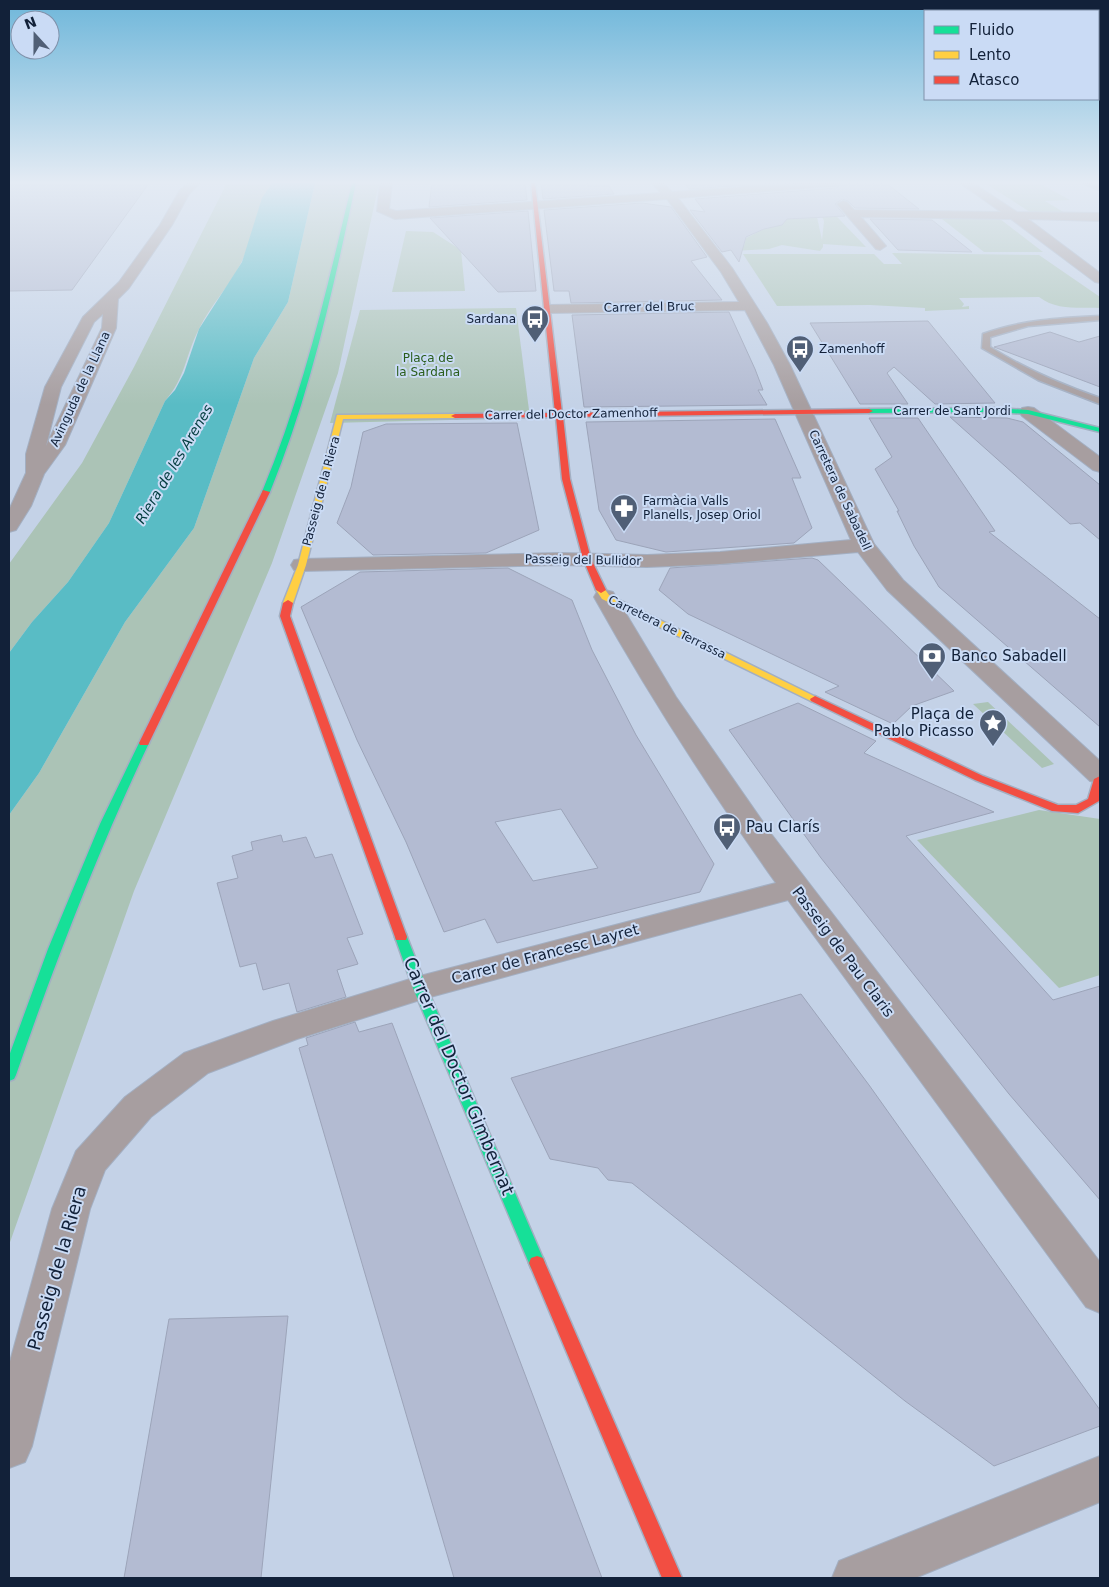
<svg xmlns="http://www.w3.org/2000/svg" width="1109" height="1587" font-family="'DejaVu Sans',sans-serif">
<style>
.green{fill:#abc3b6}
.water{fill:#59bcc5}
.building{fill:#b3bbd2;stroke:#9ca4b9;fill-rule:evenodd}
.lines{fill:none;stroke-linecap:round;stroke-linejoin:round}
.lane-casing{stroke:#a3afc2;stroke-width:3}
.street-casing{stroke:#a3afc2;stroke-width:2}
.fast-casing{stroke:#a3afc2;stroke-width:3}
.slow-casing{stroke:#a3afc2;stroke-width:3}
.jam-casing{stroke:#a3afc2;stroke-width:3}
.lane{fill:#a79ea0;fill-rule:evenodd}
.street{fill:#a79ea0;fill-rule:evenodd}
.fast{fill:#16e098;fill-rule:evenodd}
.slow{fill:#ffcf43;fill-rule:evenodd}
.jam{fill:#f24e42;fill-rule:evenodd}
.labels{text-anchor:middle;stroke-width:4;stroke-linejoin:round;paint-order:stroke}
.far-street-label{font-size:12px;fill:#122139;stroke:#cadbf5}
.far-poi-label{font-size:12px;fill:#122139;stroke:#cadbf5;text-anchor:start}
.far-park-label{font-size:12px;fill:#2a5d1b;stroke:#cadbf5}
.far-water-label{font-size:14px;font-style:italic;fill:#003b3d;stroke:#cadbf5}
.poi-label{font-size:15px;fill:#122139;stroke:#cadbf5;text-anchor:start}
.street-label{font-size:15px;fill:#122139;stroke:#cadbf5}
.near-street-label{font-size:18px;fill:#122139;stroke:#cadbf5}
</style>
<rect width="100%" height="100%" fill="#c4d2e7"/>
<!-- green -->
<g class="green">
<path d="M227,183H272C255,209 254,234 242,261C231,285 210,305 199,329C185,356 186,377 165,401L109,523L68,582L32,622L9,653V564L82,463L134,367Z"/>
<path d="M315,183H379L338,373L272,563L134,891L9,1245V815L39,773L125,622L194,528L254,358L288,302Z"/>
<path d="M985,183H1039L1070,200L1045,201L1065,213L1030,212Z"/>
<path d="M817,196L866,247L823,244V247L820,251L782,245L769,249L733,251V249L744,246L746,238L764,229L782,225L777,217L815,208L822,240L824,221L815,202Z"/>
<path d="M942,219H1000L1043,252H984Z"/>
<path d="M406,231L433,232L461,250L465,291L392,292Z"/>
<path d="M892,253L1039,255L1100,297V308C1079,307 1057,311 1039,297L959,298L964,304L962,307L969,306V309L925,311V308L870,305L777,306L743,254H874L884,264H902Z"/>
<path d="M516,308L530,418L330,423L360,310Z"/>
<path d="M988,702L1054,764L1042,768L973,704Z"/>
<path d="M1039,810L1100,819V975L1059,988L917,840Z"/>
</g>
<!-- water -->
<path class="water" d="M272,183H315L288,302L254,358L194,528L125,622L39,773L9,815V653L32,622L68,582L109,523L165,401L175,390L184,373L199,329L242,262L262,198Z"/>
<!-- building -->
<g class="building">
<path d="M9,182H150L72,290L9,291Z"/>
<path d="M432,182H525L527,200L429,207Z"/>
<path d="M541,182H587L588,186H609L614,194L543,199Z"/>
<path d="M684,182H755L779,183L689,189Z"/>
<path d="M843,183H886L919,209L855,208L848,201L842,199L835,204L845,216L787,219L782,225L764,229L746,237L739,262L731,250L722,252L690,210L705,212L695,199L836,188Z"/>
<path d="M642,203L671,207L707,257L691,261L722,300L571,303L569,291H554L544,210Z"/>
<path d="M528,211L536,291L498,292L430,218Z"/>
<path d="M870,219L932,220L972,252L898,250Z"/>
<path d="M729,312L755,369L763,390H758L767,405L584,407L572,315Z"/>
<path d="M928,321L995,403L935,404L894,367L887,373L908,404H860L810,323Z"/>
<path d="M1050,332L1079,342L1100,336V387L994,347Z"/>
<path d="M950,417L1007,418L1023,422L1100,485V540L1080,523L1070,524Z"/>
<path d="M869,418H918L995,531L989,532L1100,619V727L939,587L914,546L897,511H899L875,469L892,457Z"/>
<path d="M775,419L801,478H792L812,528L794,543L666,552L616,540L599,510L586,422Z"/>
<path d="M517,423L539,530L486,553L373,555L337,523L351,487L363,432L386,424Z"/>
<path d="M812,558L818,560L954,691L912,706L893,724L825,692L839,686L688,614L659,590L670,568Z"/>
<path d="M508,568L572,600L592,650L636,735L714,864L700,892L497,943L485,919L444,932L406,842L357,740L301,607L360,572ZM561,809L598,868L533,881L495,822Z"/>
<path d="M798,703L876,741L864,753L994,812L906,836L1053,1000L1100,986V1200L1009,1094L821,858L729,730Z"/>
<path d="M281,835L283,842L306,837L315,858L332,854L363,934L347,938L358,964L337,970L346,997L297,1012L289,983L263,990L256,963L240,967L217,883L238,878L232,856L253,850L251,842Z"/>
<path d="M801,994L869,1085L1100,1410V1426L994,1466L905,1401L632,1183L608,1180L598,1168L550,1159L511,1078Z"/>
<path d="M355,1022L359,1032L392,1023L602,1578H454L299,1048L308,1045L306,1038Z"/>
<path d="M288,1316L261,1578H124L169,1319Z"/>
</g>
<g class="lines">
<!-- lane casing -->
<g class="lane-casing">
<g id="lane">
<path d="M1083,183H1090L1100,186V190Z"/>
<path d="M1100,316V320L1028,326L990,337V347C1025,369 1062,385 1100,398V404L1038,380L982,348L983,334C1021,320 1060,318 1100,316Z"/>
</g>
</g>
<!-- street casing -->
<g class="street-casing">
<g id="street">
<path d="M188,183H200L189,194L172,225L129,288L118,299L116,328L65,445L44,474L31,506L16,530L9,532V510L26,473V454L45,387L83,317L119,282L160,225L180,190ZM103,314L102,328L46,446L61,387L94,322Z"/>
<path d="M380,183H392L389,209L396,211L661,193L652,183H663L672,192L799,183H841L836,186L678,198L732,268L767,323L790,365L874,544L903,580L1100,761V783L1090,781L887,590L858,552L720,564L647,567L560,565L302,571L294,570L291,565L294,560L302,559L560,553L647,555L720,552L851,540L774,365L745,310L548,313L541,309L548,305L739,302L721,272L667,199L395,219L377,211Z"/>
<path d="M960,183H973L1017,212L1100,213V221L1028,219L1100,273V283L1095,282L1011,219L861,217L886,246L880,250L876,249L837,204L843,201L847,202L854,210L1001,212Z"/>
<path d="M1028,407L1034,408L1100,457V472L1093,470L1022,416L1019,412L1022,408Z"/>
<path d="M605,590L613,592L676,697L772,835L1100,1262V1313L1086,1307L788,900L423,999L297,1039L208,1073L151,1117L105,1170L90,1209L32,1446L25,1462L9,1468V1365L52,1209L76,1151L125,1097L184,1053L273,1021L420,976L776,883C710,790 649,696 594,597L597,592Z"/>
<path d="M1100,1456V1502L915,1578H832L839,1561Z"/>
</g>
</g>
<!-- fast casing -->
<g class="fast-casing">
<g id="fast">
<path d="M352,183H356C333,288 311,392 270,492L263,494L262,492C304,392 327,288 352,183Z"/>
<path d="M995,408L1028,410L1100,428V432L1028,414L995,412L869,413L865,411L869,409Z"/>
<path d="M144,740L149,743C98,851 55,962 16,1075L14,1079L9,1081V1056L48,949L100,824L139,743Z"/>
<path d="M401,932L406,934L407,937L427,988L545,1263L543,1268L537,1270L531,1268L529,1263L413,988L395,937L396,934Z"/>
</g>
</g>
<!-- slow casing -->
<g class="slow-casing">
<g id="slow">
<path d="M455,414H458V418L343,419L306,565L293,603L288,606L285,605L283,603L298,565L337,415Z"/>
<path d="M601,587L604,588L609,595L820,699L815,702L811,701L602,599L596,590Z"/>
</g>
</g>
<!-- jam casing -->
<g class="jam-casing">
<g id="jam">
<path d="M531,183H535L562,413L869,409L873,411L869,413L563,417L570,479L591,559L606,590L601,593L596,590L583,559L562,479L556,417L455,418L451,416L455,414L555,413Z"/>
<path d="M263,490L270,492L149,743L148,745H140L139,743Z"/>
<path d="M288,600L293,603L290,616L407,937L406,940H396L395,937L280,616L283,603Z"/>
<path d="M815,696L983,776L1058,805H1076L1088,799L1094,779L1100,776L1099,801L1078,813L1052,811L975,780L811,701L810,699Z"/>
<path d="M537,1256L543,1258L545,1263L682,1578H662L529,1263L531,1258Z"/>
</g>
</g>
<!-- lane -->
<use href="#lane" class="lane"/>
<!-- street -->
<use href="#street" class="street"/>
<!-- fast -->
<use href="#fast" class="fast"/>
<!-- slow -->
<use href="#slow" class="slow"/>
<!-- jam -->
<use href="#jam" class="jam"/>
</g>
<!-- sky -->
<linearGradient id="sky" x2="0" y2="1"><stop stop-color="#6fb7da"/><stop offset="0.45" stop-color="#e4ebf4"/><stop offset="1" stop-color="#e4ebf4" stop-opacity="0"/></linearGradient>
<rect width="1109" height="405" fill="url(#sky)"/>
<!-- icons -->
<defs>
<g id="bus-pin" transform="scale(1.4375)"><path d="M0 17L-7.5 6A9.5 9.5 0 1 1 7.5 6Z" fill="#505f76" stroke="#cadbf5"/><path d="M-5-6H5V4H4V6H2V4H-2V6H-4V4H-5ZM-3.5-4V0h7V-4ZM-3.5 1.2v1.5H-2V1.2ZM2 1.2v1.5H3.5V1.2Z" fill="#fff"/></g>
<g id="pharmacy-pin" transform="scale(1.4375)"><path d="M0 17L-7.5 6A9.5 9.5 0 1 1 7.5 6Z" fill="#505f76" stroke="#cadbf5"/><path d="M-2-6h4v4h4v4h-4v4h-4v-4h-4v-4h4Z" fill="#fff"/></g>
<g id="bank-pin" transform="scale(1.4375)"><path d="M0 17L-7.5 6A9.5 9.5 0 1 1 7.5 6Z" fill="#505f76" stroke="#cadbf5"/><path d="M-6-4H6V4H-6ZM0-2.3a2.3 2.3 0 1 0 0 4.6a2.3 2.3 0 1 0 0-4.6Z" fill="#fff"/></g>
<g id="sight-pin" transform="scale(1.4375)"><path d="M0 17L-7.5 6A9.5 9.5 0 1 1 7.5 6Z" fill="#505f76" stroke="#cadbf5"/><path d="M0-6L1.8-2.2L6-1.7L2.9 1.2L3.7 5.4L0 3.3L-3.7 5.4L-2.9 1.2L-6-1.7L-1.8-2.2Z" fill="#fff"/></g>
</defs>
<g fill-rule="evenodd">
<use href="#bus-pin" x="535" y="319"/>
<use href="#bus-pin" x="800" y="349"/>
<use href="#pharmacy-pin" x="624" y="508"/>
<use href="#bank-pin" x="932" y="656"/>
<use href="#sight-pin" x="993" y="723"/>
<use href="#bus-pin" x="727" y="827"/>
</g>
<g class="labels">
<!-- far-street labels -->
<g class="far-street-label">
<text transform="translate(649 307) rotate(-1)" y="4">Carrer del Bruc</text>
<text transform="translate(80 389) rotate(-65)" y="4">Avinguda de la Llana</text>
<text x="952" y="415">Carrer de Sant Jordi</text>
<text transform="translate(571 414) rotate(-1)" y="4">Carrer del Doctor Zamenhoff</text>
<text transform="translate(840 490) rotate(65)" y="4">Carretera de Sabadell</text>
<text transform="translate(321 491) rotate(-75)" y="4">Passeig de la Riera</text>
<text transform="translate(583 560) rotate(1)" y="4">Passeig del Bullidor</text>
<text transform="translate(667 627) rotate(26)" y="4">Carretera de Terrassa</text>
</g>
<!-- far-poi labels -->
<g class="far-poi-label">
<text x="516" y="323" text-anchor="end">Sardana</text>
<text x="819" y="353">Zamenhoff</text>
<text x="643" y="505">Farmàcia Valls<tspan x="643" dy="14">Planells, Josep Oriol</tspan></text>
</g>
<!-- far-park labels -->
<g class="far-park-label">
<text x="428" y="362">Plaça de<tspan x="428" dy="14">la Sardana</tspan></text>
</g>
<!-- far-water labels -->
<g class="far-water-label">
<text transform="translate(174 464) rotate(-59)" y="5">Riera de les Arenes</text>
</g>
<!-- poi labels -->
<g class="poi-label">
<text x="951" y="661">Banco Sabadell</text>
<text x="974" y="719" text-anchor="end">Plaça de<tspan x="974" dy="17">Pablo Picasso</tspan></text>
<text x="746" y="832">Pau Clarís</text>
</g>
<!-- street labels -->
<g class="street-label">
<text transform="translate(843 952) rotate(53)" y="5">Passeig de Pau Claris</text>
<text transform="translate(545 954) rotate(-15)" y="5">Carrer de Francesc Layret</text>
</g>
<!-- near-street labels -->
<g class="near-street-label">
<text transform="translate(459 1076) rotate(67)" y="6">Carrer del Doctor Gimbernat</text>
<text transform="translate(57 1268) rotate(-74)" y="6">Passeig de la Riera</text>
</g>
</g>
<!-- border -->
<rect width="1109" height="1587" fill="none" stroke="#122139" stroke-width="20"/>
<!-- legend -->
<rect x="924" y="10" width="175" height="90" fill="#cadbf5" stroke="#8091aa"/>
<rect x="934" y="26" width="25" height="8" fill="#16e098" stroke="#8091aa"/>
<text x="969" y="35" font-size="15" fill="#122139">Fluido</text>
<rect x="934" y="51" width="25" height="8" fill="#ffcf43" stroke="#8091aa"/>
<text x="969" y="60" font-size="15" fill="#122139">Lento</text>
<rect x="934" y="76" width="25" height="8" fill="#f24e42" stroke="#8091aa"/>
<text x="969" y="85" font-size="15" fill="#122139">Atasco</text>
<!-- north arrow -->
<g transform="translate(35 35) rotate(339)"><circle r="24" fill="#cadbf5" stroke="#8091aa"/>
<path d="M0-4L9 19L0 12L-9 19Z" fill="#505f76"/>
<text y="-8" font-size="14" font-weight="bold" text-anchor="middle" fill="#122139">N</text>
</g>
</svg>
